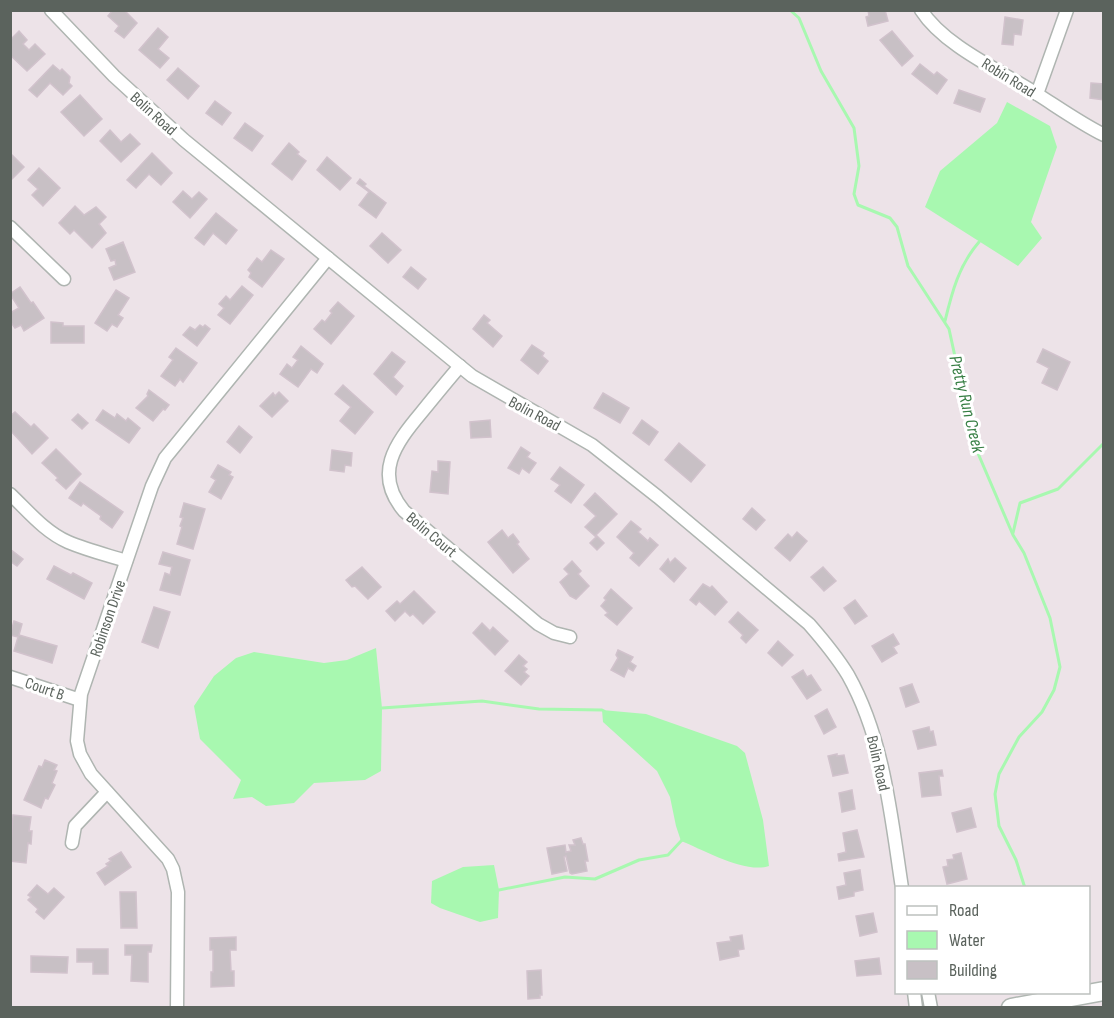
<svg xmlns="http://www.w3.org/2000/svg" width="1114" height="1018" font-family="'Sofia Sans Condensed',sans-serif">
<style>
.water{fill:#a8f8b0}
.lines{fill:none;stroke-linecap:round;stroke-linejoin:round}
.stream{stroke:#a8f8b0;stroke-width:3}
.building{fill:#c8c0c5;stroke:#d1c2cc;stroke-width:1.5}
.street-casing{stroke:#afb5b1;stroke-width:15}
.secondary-casing{stroke:#b0b7b2;stroke-width:21}
.street{stroke:#fff;stroke-width:12}
.secondary{stroke:#fff;stroke-width:18}
.labels{text-anchor:middle;stroke-width:6;stroke-linejoin:round;paint-order:stroke}
.street-label{font-size:16px;fill:#5b635d;stroke:#fff}
.water-label{font-size:18px;font-style:italic;fill:#377f44;stroke:#fff}
</style>
<rect width="100%" height="100%" fill="#ede3e8"/>
<!-- water -->
<g class="water">
<path d="M1007,102L1050,126L1057,147L1031,222L1042,238L1018,266L925,207L940,171L997,123Z"/>
<path d="M376,648L382,708L381,771L365,780L314,783L294,803L266,806L252,797L233,799L241,780L200,739L194,706L214,676L236,658L254,652L324,663L347,660Z"/>
<path d="M602,710L646,714L737,746L745,753L763,820L769,866C745,874 704,850 681,841L676,826L670,797L657,771L603,722Z"/>
<path d="M494,865L499,890L498,918L480,922L440,908L431,903L432,881L463,867Z"/>
</g>
<g class="lines">
<!-- stream -->
<g class="stream">
<path d="M790,10L799,18L821,71L854,128L859,166L854,194L858,205L890,218L897,227L908,266L949,329L974,444L1013,535L1024,553L1050,618L1060,667L1054,690L1042,712L1019,737L999,774L995,794L999,826L1016,860L1025,888"/>
<path d="M945,321C952,292 959,265 979,242"/>
<path d="M1013,533L1020,503L1058,489L1104,443"/>
<path d="M382,708L482,701L539,709L602,710L604,711"/>
<path d="M499,890L565,877L595,879L639,860L668,855L682,840"/>
</g>
</g>
<!-- building -->
<g class="building">
<path d="M113,10H124L137,23L124,38L115,31L119,26L108,16Z"/>
<path d="M868,10H885L888,21L868,26L866,17L869,16Z"/>
<path d="M1005,17L1023,20L1021,35L1014,34L1013,45L1002,44Z"/>
<path d="M158,28L168,37L158,49L169,58L160,68L139,50Z"/>
<path d="M19,31L27,40L23,44L29,50L35,44L45,54L27,71L10,55V40Z"/>
<path d="M892,31L913,56L902,66L880,40Z"/>
<path d="M920,64L934,75L937,72L947,80L937,94L912,74Z"/>
<path d="M53,65L60,71L62,69L70,77L69,83L72,86L63,95L50,83L37,97L29,90Z"/>
<path d="M178,68L199,86L188,99L167,80Z"/>
<path d="M1091,83L1104,84V100L1090,98Z"/>
<path d="M959,90L985,99L980,112L954,103Z"/>
<path d="M80,95L102,119L84,136L61,112Z"/>
<path d="M215,101L231,113L222,125L206,113Z"/>
<path d="M245,123L263,136L252,151L234,138Z"/>
<path d="M110,130L121,142L130,134L140,144L121,162L100,141Z"/>
<path d="M289,143L299,152L297,154L306,161L292,180L272,164Z"/>
<path d="M10,153L24,167L12,179L10,177Z"/>
<path d="M152,153L172,173L161,185L149,174L136,188L127,180Z"/>
<path d="M327,157L351,178L340,190L317,170Z"/>
<path d="M39,168L60,188L43,206L32,195L38,189L28,180Z"/>
<path d="M360,179L366,184L364,186L386,203L376,218L359,205L369,192L357,183Z"/>
<path d="M183,191L192,199L199,192L207,199L190,218L173,202Z"/>
<path d="M75,206L84,215L96,207L106,217L99,224L106,233L92,248L74,230L70,234L59,223Z"/>
<path d="M216,213L237,230L226,244L213,233L204,245L195,238Z"/>
<path d="M382,233L401,250L388,263L370,246Z"/>
<path d="M123,242L135,272L114,280L109,268L116,265L115,260L111,261L106,249Z"/>
<path d="M271,250L284,259L262,287L249,277L251,273L248,270L257,258L262,262Z"/>
<path d="M411,267L426,279L418,289L403,277Z"/>
<path d="M242,286L253,295L230,324L218,315L224,308L219,304L226,296L230,300Z"/>
<path d="M20,287L31,303L33,302L44,318L24,331L21,325L15,328L10,321V313L19,308L10,294Z"/>
<path d="M116,290L129,298L118,315L123,318L117,327L112,324L107,331L95,323Z"/>
<path d="M338,302L354,316L331,344L314,329L322,320L325,322L332,313L330,311Z"/>
<path d="M484,315L490,320L487,323L502,336L493,347L473,329Z"/>
<path d="M51,322L63,323V326H84V343H51Z"/>
<path d="M200,325L203,327L205,325L210,329L197,346L183,335L190,327L195,330Z"/>
<path d="M532,345L544,353L542,356L548,361L538,374L521,360Z"/>
<path d="M301,346L323,364L317,373L311,369L298,387L280,374L287,364L292,368L298,360L293,357Z"/>
<path d="M176,348L197,363L183,382L180,379L175,386L161,376L173,360L169,357Z"/>
<path d="M1043,349L1070,362L1057,390L1042,383L1049,368L1037,362Z"/>
<path d="M392,352L405,362L393,377L403,386L396,395L374,374Z"/>
<path d="M343,385L373,412L355,434L340,421L351,407L335,394Z"/>
<path d="M149,390L169,405L165,410L163,409L153,421L136,408L148,396L147,394Z"/>
<path d="M279,392L288,401L272,417L260,406L273,393L275,396Z"/>
<path d="M603,393L629,408L620,423L594,408Z"/>
<path d="M103,410L115,418L117,414L126,421L128,418L140,428L129,443L96,420Z"/>
<path d="M15,412L31,427L34,424L48,438L32,454L10,430V416Z"/>
<path d="M78,414L88,423L82,429L72,420Z"/>
<path d="M490,420L491,437L471,438L470,422Z"/>
<path d="M642,420L658,432L649,445L633,433Z"/>
<path d="M239,426L252,437L240,453L227,442Z"/>
<path d="M679,443L705,465L691,482L665,460Z"/>
<path d="M521,447L530,453L527,457L536,463L529,473L522,468L519,474L508,468Z"/>
<path d="M56,449L81,474L66,489L56,480L58,478L42,463Z"/>
<path d="M332,450L352,453L351,466L345,465L344,472L330,470Z"/>
<path d="M438,461L450,462L448,494L430,492L432,471L438,472Z"/>
<path d="M218,465L231,472L229,475L233,477L221,499L209,492L216,480L211,477Z"/>
<path d="M560,467L584,485L571,503L555,491L560,485L551,479Z"/>
<path d="M80,482L123,512L112,528L100,519L101,516L83,503L81,506L69,498Z"/>
<path d="M595,493L617,514L596,535L604,543L597,550L590,543L596,537L585,527L596,516L584,505Z"/>
<path d="M184,503L205,509L193,549L177,544L182,527L180,526L183,518L180,517Z"/>
<path d="M752,508L765,520L756,530L743,519Z"/>
<path d="M631,521L641,529L638,532L648,541L650,538L658,545L639,566L630,558L634,553L617,537Z"/>
<path d="M502,530L508,538L513,534L519,542L517,544L529,559L513,573L488,542Z"/>
<path d="M797,532L807,541L790,561L775,548L788,534L792,538Z"/>
<path d="M10,549L23,559L17,566L10,561Z"/>
<path d="M163,552L190,560L180,595L160,590L165,573L170,575L172,567L159,564Z"/>
<path d="M675,558L686,568L674,582L660,569L668,559L670,563Z"/>
<path d="M572,561L581,571L578,574L589,586L576,599L570,596L560,582L569,574L564,569Z"/>
<path d="M54,566L71,575L73,573L92,583L84,599L47,579Z"/>
<path d="M362,567L381,587L368,599L355,586L352,587L346,580Z"/>
<path d="M823,567L836,581L824,591L811,577Z"/>
<path d="M703,584L710,588L712,586L727,602L715,615L699,601L696,605L690,600Z"/>
<path d="M611,589L632,608L617,625L605,615L608,613L601,606L606,600L604,598Z"/>
<path d="M414,591L435,612L423,624L413,614L410,616L405,611L395,621L386,611L397,601L400,604Z"/>
<path d="M855,600L867,616L855,624L844,608Z"/>
<path d="M154,607L170,612L158,648L142,642Z"/>
<path d="M738,612L758,630L746,643L741,638L743,635L729,622Z"/>
<path d="M14,621L22,624L19,635L57,646L52,663L14,651L18,637L10,635Z"/>
<path d="M482,623L490,631L493,627L508,641L495,655L473,633Z"/>
<path d="M893,634L899,644L893,647L897,653L882,662L872,646Z"/>
<path d="M778,641L793,655L782,666L768,653Z"/>
<path d="M618,650L633,657L630,662L636,666L633,671L628,668L624,677L611,670L618,658L616,655Z"/>
<path d="M519,655L527,662L523,666L527,669L524,672L529,676L521,685L505,671Z"/>
<path d="M803,670L807,677L811,675L821,690L807,699L792,677Z"/>
<path d="M912,684L919,702L906,707L900,688Z"/>
<path d="M827,709L836,727L824,734L815,716Z"/>
<path d="M929,727L930,732L933,731L936,745L918,749L913,731Z"/>
<path d="M837,754V756L844,755L848,773L833,776L828,756Z"/>
<path d="M45,760L57,765L54,770L57,771L52,783L55,785L48,799L45,798L41,808L24,800L39,766L42,767Z"/>
<path d="M942,770L943,776H939L941,795L922,797L919,773Z"/>
<path d="M852,790L855,809L842,812L839,793Z"/>
<path d="M971,808L976,827L957,832L952,813Z"/>
<path d="M13,815L31,817L29,831H32L31,844L28,843L26,863L10,861Z"/>
<path d="M857,830L864,857L839,861L838,854L846,852L843,833Z"/>
<path d="M581,838L583,844H585L588,861H585L587,871L572,874L570,873L566,856L564,857L567,871L552,874L547,848L565,845L566,852L571,851L569,845H575L573,840Z"/>
<path d="M121,852L131,867L105,885L97,873L108,866L106,864L111,861L109,859Z"/>
<path d="M961,853L967,879L947,884L943,867L948,866L947,860L954,859L953,855Z"/>
<path d="M860,870L863,890L854,892V896L839,899L837,887L846,885L844,873Z"/>
<path d="M37,885L48,894L54,888L64,897L44,919L36,912L38,909L28,900L31,897L28,895Z"/>
<path d="M120,892H136L137,928H121Z"/>
<path d="M873,913L877,932L860,936L856,916Z"/>
<path d="M742,935L744,949L738,950L739,956L720,960L717,943L731,941L730,937Z"/>
<path d="M236,937V950H230L231,971H234V986L211,987V972H213V950H210V938Z"/>
<path d="M125,945H152L151,952H148V982L131,981L132,955H125Z"/>
<path d="M77,949H108V974H93V962H77Z"/>
<path d="M31,956L68,957L67,973L31,972Z"/>
<path d="M879,958L881,974L857,976L855,961Z"/>
<path d="M541,970L542,995H540V998L528,999L527,971Z"/>
</g>
<g class="lines">
<!-- street casing -->
<g class="street-casing">
<g id="street">
<path d="M51,10L114,76L184,140L472,376L592,445L658,497L809,624C823,640 837,657 848,675C884,739 891,816 902,888"/>
<path d="M921,10C944,46 1001,71 1037,94C1059,108 1080,123 1104,135"/>
<path d="M1037,94L1067,10"/>
<path d="M10,227L64,279"/>
<path d="M460,366C447,381 434,397 421,413C395,444 373,474 404,511L538,624L554,633L570,637"/>
<path d="M10,494C28,511 45,532 68,542C87,550 107,555 126,561"/>
<path d="M10,677L80,700"/>
<path d="M72,843L75,826L107,792"/>
<path d="M914,992L916,1008"/>
<path d="M928,992L931,1008"/>
<path d="M177,1008L178,892L173,869L168,859L91,774L80,754L77,741L81,694L152,486L165,458L328,258"/>
</g>
</g>
<!-- secondary casing -->
<g class="secondary-casing">
<path id="secondary" d="M1011,1008L1104,991"/>
</g>
<!-- street -->
<use href="#street" class="street"/>
<!-- secondary -->
<use href="#secondary" class="secondary"/>
</g>
<g class="labels">
<!-- street labels -->
<g class="street-label">
<text transform="translate(1009 77) rotate(32)" y="6">Robin Road</text>
<text transform="translate(154 113) rotate(42)" y="6">Bolin Road</text>
<text transform="translate(535 413) rotate(28)" y="6">Bolin Road</text>
<text transform="translate(432 534) rotate(40)" y="6">Bolin Court</text>
<text transform="translate(107 618) rotate(-71)" y="6">Robinson Drive</text>
<text transform="translate(45 688) rotate(19)" y="6">Court B</text>
<text transform="translate(879 763) rotate(77)" y="6">Bolin Road</text>
</g>
<!-- water labels -->
<g class="water-label">
<text transform="translate(967 404) rotate(76)" y="6">Pretty Run Creek</text>
</g>
</g>
<!-- border -->
<rect width="1114" height="1018" fill="none" stroke="#5b635d" stroke-width="24"/>
<!-- legend -->
<rect x="895" y="886" width="195" height="108" fill="#ffffff" stroke="#bdc1be" stroke-width="1.5"/>
<rect x="907" y="906" width="30" height="9" fill="#ffffff" stroke="#bdc1be" stroke-width="1.5"/>
<text x="949" y="916" font-size="18" fill="#5b635d">Road</text>
<rect x="907" y="931" width="30" height="18" fill="#a8f8b0" stroke="#bdc1be" stroke-width="1.5"/>
<text x="949" y="946" font-size="18" fill="#5b635d">Water</text>
<rect x="907" y="961" width="30" height="18" fill="#c8c0c5" stroke="#bdc1be" stroke-width="1.5"/>
<text x="949" y="976" font-size="18" fill="#5b635d">Building</text>
</svg>
